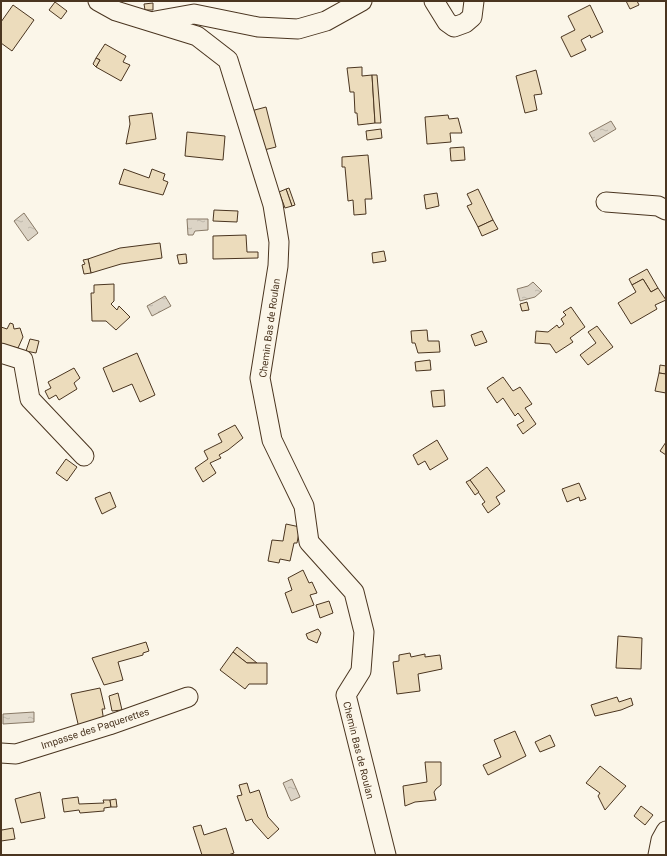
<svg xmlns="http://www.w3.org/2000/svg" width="667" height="856" font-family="Roboto,sans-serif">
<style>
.water{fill:url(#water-ripples);stroke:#887966}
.building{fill:#ecdcbc;stroke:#4a3520}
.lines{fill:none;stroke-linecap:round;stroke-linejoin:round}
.minor-casing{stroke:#4a3520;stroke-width:21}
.minor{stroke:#fbf6e9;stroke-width:19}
.labels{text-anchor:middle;stroke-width:3;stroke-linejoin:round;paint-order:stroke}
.street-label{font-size:10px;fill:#4a3520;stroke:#fbf6e9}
</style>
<defs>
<pattern id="water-ripples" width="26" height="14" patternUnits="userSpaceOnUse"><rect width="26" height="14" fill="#dcd4c6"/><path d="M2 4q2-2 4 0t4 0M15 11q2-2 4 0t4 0" fill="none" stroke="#beb7aa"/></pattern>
</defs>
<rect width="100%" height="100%" fill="#fbf6e9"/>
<!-- water -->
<g class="water">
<path d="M611,121L616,129L594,142L589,133Z"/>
<path d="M24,213L38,233L28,241L14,221Z"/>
<path d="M187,219H208V230L195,231L193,235H188Z"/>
<path d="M533,282L542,291L535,297L520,301L517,289L528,286Z"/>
<path d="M165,296L171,306L152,316L147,306Z"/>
<path d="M34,712V722L3,724V714Z"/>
<path d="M292,779L300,797L291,801L283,783Z"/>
</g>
<!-- building -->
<g class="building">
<path d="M626,1H637L639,5L630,9Z"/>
<path d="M55,2L67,11L61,19L49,10Z"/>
<path d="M153,3V10H145L144,4Z"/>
<path d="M13,5L34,20L12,51L1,43V22Z"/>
<path d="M590,5L603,32L591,38L590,35L581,40L586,50L571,57L561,37L575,30L568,16Z"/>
<path d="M105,44L126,56L123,62L130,65L121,81L96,67L100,60L96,58Z"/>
<path d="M96,58L100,60L96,67L93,64Z"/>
<path d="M362,67V76L372,75L375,123L358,125L357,113H355L354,92H350L347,68Z"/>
<path d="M536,70L542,94L534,95L537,110L525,113L516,76Z"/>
<path d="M372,75H377L381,123H375Z"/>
<path d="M266,107L276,147L264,150L251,111Z"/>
<path d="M152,113L156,139L126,144L130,124L129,116Z"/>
<path d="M448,115L449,119L458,118L462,133H450L451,142L427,144L425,117Z"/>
<path d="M381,129L382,138L367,140L366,131Z"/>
<path d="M187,132L225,136L223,160L185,156Z"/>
<path d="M464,147L465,160L451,161L450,148Z"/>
<path d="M368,155L372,199H365L366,214L354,215L353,200L348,201L345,167H342V157Z"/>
<path d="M124,169L149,178L152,169L165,174L163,180L168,182L163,195L119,184Z"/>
<path d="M289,188L295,205L292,206L286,189Z"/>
<path d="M286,189L292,206L285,208L279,192Z"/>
<path d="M478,189L493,220L478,227L467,206L472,204L467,194Z"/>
<path d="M437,193L439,206L426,209L424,195Z"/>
<path d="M214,210L238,211L237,222L213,221Z"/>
<path d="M493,220L498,229L482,236L478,227Z"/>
<path d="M246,235L247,252H258V258L213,259V236Z"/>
<path d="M160,243L162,258L121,264L91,273L88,259L120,248Z"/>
<path d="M384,251L386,261L373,263L372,253Z"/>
<path d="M186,254L187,263L179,264L177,255Z"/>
<path d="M88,259L91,273L84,274L82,265L85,264L83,260Z"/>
<path d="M647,269L658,288L651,292L643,279L632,285L629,279Z"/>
<path d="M643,279L651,292L658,288L666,300L655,305L657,309L631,324L618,303L636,292L632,285Z"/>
<path d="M114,284V301L111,304L117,310L119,306L130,317L116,330L106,321H92L91,293H94V285Z"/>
<path d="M527,302L529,310L522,311L520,304Z"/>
<path d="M571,307L585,327L570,338L573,342L556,353L550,344L535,343L536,331L548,332L557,325L559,328L564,324L561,319L566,315L563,312Z"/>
<path d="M10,323L13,324L14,329L20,328L23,337L18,348L1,344V327L7,329Z"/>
<path d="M597,326L613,347L588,365L580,355L596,343L588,332Z"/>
<path d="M427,330L428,341H439L440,352L418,353L415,343H412L411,331Z"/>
<path d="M482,331L487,342L475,346L471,335Z"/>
<path d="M30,339L39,341L36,353L26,351Z"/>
<path d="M137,353L155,395L140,402L132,384L113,392L103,368Z"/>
<path d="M430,360L431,370L416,371L415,362Z"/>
<path d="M660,365L666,366V374L659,373Z"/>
<path d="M74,368L80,378L74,383L77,389L59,400L56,395L49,399L45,391L51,388L48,382Z"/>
<path d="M659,373L666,374V393L655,391Z"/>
<path d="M503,377L513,391L520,387L532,404L525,408L536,424L523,434L517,425L524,421L518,413L515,416L503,398L497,403L487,388Z"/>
<path d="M444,390L445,406L433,407L431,391Z"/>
<path d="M235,425L243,438L228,450L219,455L221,458L210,463L216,473L203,482L195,468L208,459L204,451L222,442L218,434Z"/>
<path d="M437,440L448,459L430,470L425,461L418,465L413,455Z"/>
<path d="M666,442V455L660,451Z"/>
<path d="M66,459L77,467L67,481L56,473Z"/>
<path d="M487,467L505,491L496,497L500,504L488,513L482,504L485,502L470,480Z"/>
<path d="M470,480L479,492L475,495L466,482Z"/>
<path d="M579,483L586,499L580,501L579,497L567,502L562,489Z"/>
<path d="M110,492L116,507L102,514L95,498Z"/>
<path d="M286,524L300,527L297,543H294L290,561L280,559L279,563L268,561L272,540L283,541Z"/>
<path d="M303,570L309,583L312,582L317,593L310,595L314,605L292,613L285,593L292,590L288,578Z"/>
<path d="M329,601L333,613L320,618L316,605Z"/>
<path d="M318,629L321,633L317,643L308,639L306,634Z"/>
<path d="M618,636L642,638L641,669L616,668Z"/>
<path d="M146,642L149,651L143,653V655L118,662L123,680L104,685L92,658Z"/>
<path d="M237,647L257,663H247L233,652Z"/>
<path d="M233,652L247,663H267V684H249L245,689L220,670Z"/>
<path d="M410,653L411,657L425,654V657L440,655L442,669L418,674L420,691L397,694L393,662L399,661V655Z"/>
<path d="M100,688L105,709H102L104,722L79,728L71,694Z"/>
<path d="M118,693L122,710L112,711L109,696Z"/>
<path d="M617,697L619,702L631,698L633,705L621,710L595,716L591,705Z"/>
<path d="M515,731L526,756L488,775L483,765L501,757L494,740Z"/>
<path d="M550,735L555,746L540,752L535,742Z"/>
<path d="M425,762H441V785L436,789L434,792L436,800L415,802L405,806L403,786L427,782Z"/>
<path d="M600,766L626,786L605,810L598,796L600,793L586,783Z"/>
<path d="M247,783L250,793L259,790L268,817L279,829L268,839L253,822L252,819L246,821L237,796L242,795L239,785Z"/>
<path d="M40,792L45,818L21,823L15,799Z"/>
<path d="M78,797L79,804L104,803L103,800H110L111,807L104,808V811L80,813L79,810L64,812L62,799Z"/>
<path d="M116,799L117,807H111L110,800Z"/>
<path d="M641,806L653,815L645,825L634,816Z"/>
<path d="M201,825L204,835L226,828L234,853L228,855H202L193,827Z"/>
<path d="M1,828L2,830L13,828L15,839L1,841Z"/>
</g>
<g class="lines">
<!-- minor casing -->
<g class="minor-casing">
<g id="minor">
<path d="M98,1L116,11L197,36L228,60L273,205L279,242L278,266L260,378L272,440L304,506L309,542L354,592L364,632L361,671L346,695L386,855"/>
<path d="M434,1L447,22L454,27L465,23L472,17L474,1"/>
<path d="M155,21L194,14L258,27L298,29L326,21L362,1"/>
<path d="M606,202L658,206L666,210"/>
<path d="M1,353L23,360L30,399L84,456"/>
<path d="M1,753L16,754L109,725L188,697"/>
<path d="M658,855L661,840L666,831"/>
</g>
</g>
<!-- minor -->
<use href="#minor" class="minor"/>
</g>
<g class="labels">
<!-- street labels -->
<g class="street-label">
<text transform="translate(269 328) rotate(-82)" y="4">Chemin Bas de Roulan</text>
<text transform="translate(95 728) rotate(-18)" y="4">Impasse des Paquerettes</text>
<text transform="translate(359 750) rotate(76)" y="4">Chemin Bas de Roulan</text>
</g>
</g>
<!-- border -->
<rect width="667" height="856" fill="none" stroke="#4a3520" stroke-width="4"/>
</svg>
